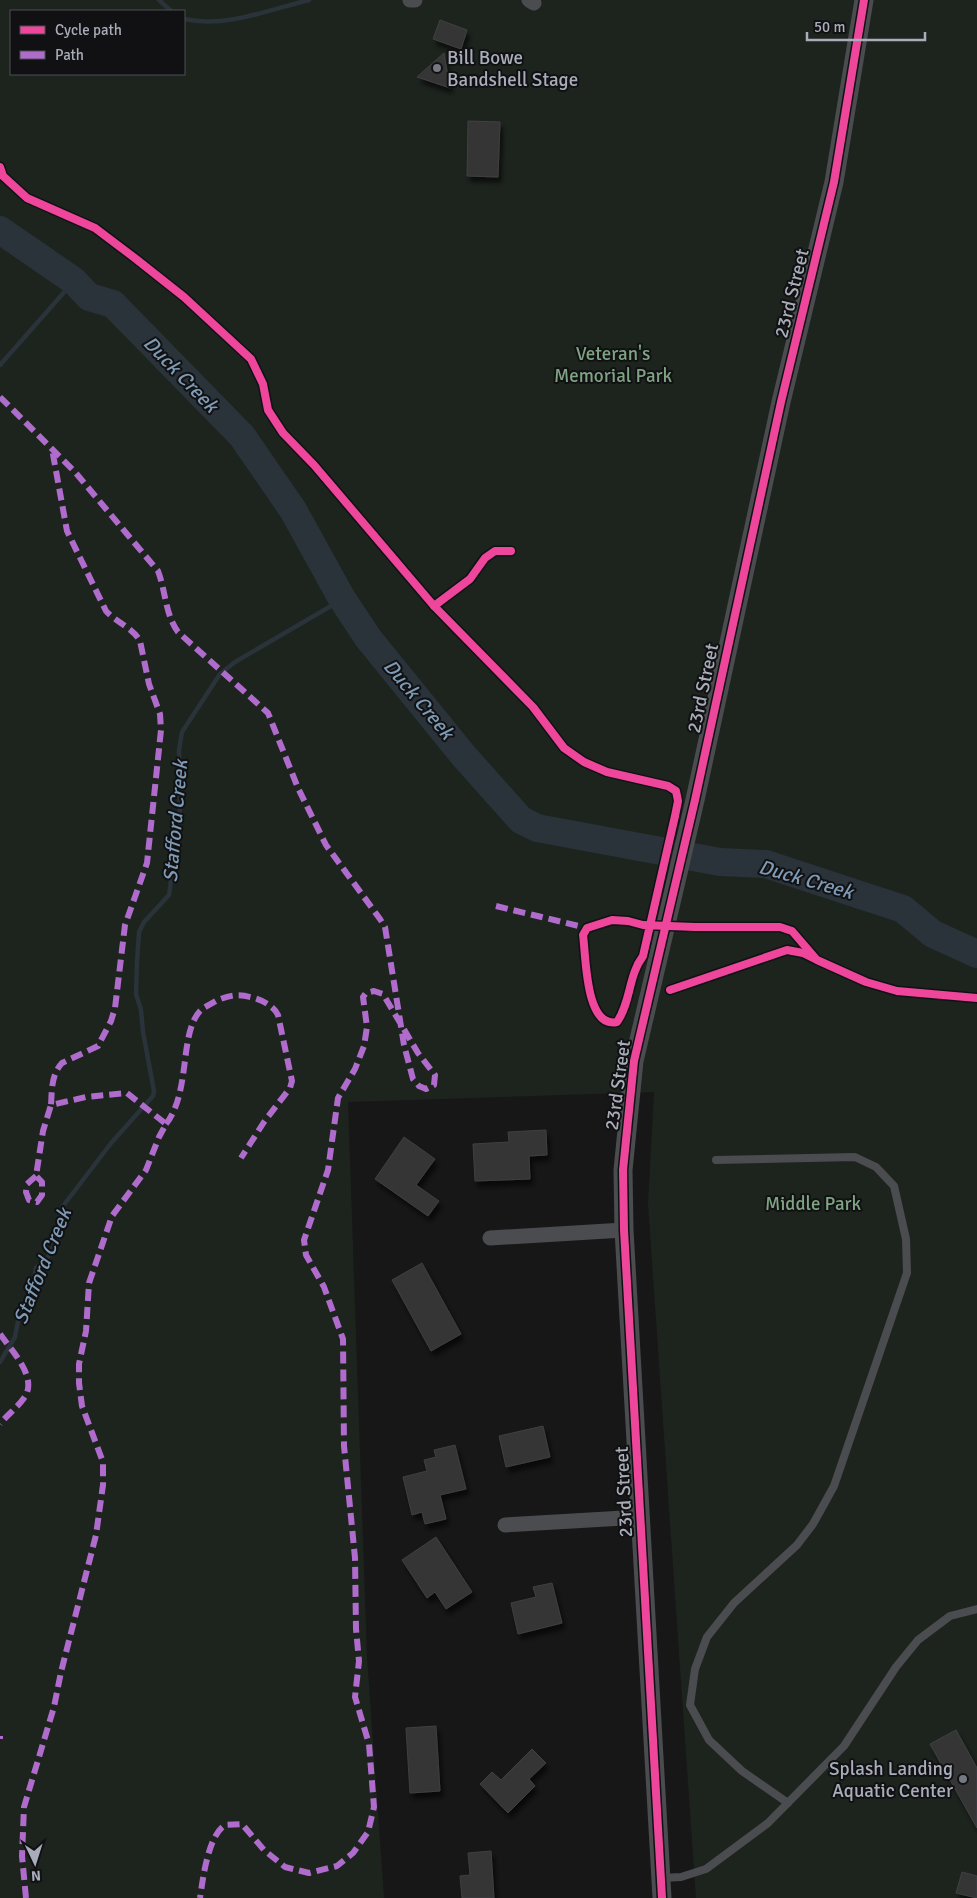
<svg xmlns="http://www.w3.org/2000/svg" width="977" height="1898" font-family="Signika,sans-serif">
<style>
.green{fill:#1d241e;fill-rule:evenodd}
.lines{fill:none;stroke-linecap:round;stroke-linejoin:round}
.stream{stroke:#2a323a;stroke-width:4.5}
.river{stroke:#2a323a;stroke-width:28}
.building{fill:#353536;stroke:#3f4043;filter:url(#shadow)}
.service{stroke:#4b4c50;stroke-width:8}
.minor{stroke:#4b4c50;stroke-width:15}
.tertiary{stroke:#4b4c50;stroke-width:19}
.quiet{stroke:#b06ccc;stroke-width:6;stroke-dasharray:12 6;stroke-linecap:butt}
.cycleway-casing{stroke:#111113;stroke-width:11}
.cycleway{stroke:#ed469a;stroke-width:8}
.poi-dot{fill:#757880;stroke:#111113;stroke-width:2}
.labels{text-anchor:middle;stroke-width:4;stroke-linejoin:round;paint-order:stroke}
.poi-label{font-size:19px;fill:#a8adb9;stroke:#111113;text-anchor:start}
.street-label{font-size:19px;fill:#a8adb9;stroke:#111113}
.park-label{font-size:19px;fill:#7ea482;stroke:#111113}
.water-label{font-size:20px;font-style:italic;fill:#7e9ab4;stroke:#111113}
</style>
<defs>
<filter id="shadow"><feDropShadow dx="3" dy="5.5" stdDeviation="2.5" flood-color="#0009"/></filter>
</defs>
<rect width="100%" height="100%" fill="#171717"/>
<!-- green -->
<path class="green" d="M0,0H977V1898H696L648,1204L654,1092L348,1102L367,1657L384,1898H0ZM11,11H184V74H11Z"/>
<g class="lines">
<!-- stream -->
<g class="stream">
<path d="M159,0L171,11"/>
<path d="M184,19C225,28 269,10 309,0"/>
<path d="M0,365L74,281"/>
<path d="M0,1362L15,1337L19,1316L29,1305L36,1268L48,1257L56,1241L63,1206L112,1142L153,1096L154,1091L143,1032L141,1010L136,994L137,963L139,932L144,922L169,895L180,817L179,750L182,732L220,674L235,662L331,606L341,597"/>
</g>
<!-- river -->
<path class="river" d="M0,230L74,281L89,297L113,304L242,436L293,510L341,597L368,638L463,755L521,820L537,828L720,862L766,864L903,909L933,934L977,954"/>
</g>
<!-- building -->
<g class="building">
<path d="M440,20L467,30L461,49L433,39Z"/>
<path d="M444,53L450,88L417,77Z"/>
<path d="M468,121L500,122L498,177L467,176Z"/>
<path d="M546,1130L547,1155L529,1156L530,1179L475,1181L473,1144L509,1142L508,1132Z"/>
<path d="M404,1137L435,1159L416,1185L439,1201L428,1216L375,1179Z"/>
<path d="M422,1263L461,1334L431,1351L392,1280Z"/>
<path d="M543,1426L550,1457L506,1467L499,1436Z"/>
<path d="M455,1445L466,1489L440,1495L446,1519L425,1524L422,1512L412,1515L403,1477L427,1471L424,1460L436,1457L434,1450Z"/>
<path d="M436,1537L472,1592L446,1609L435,1592L427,1598L402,1560Z"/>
<path d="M552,1583L562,1623L518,1634L511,1603L536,1597L533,1587Z"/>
<path d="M436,1726L440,1791L410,1793L406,1728Z"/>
<path d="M956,1730L977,1768V1828L930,1744Z"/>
<path d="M532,1749L546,1763L529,1779L535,1786L508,1813L480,1784L492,1772L501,1780Z"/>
<path d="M491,1851L494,1898H462L460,1876L470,1875L468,1853Z"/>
<path d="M962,1872L977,1876V1898L956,1893Z"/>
</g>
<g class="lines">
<!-- service -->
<g class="service">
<path d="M716,1160L855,1157L876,1167L894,1186L906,1239L907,1273L834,1486L813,1524L797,1545L734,1603L707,1637L695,1669L690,1705L709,1740L742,1771L788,1803"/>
<path d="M661,1878L681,1877L706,1869L768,1823L844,1746L896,1667L918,1640L950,1616L977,1609"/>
</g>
<!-- minor -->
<g class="minor">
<path d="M410,0H415"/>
<path d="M529,0L534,3"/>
<path d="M490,1238L624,1230"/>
<path d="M505,1525L641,1517"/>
</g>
<!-- tertiary -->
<path class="tertiary" d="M662,1898L624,1230L623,1170L634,1061L695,800L781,402L834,182L864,0"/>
<!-- quiet -->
<g class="quiet">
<path d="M0,397L75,472L158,571C166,592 165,614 178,632L268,713L298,788L326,845L380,919L385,927L404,1045L413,1079L419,1086L426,1089L434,1085L435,1075L418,1053L383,994L374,991L366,993L363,997L367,1027L364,1046L355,1069L338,1098L328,1170L304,1240L306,1255L324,1287L343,1339L344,1446L355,1558L356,1629L359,1661L355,1697L369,1744L374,1807L368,1832L353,1853L337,1866L309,1873L285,1867L264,1850L242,1824L225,1825C208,1836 203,1878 200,1898"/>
<path d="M496,906L587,928"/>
<path d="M166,1124C191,1092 179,1034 200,1011C204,1007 211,1004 216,1001C227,996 238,993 250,997C260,999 273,1005 278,1015L292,1081L290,1088L264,1122L241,1158"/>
<path d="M36,1176L27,1184L26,1192L29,1200L37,1202L42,1195V1182L36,1176L43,1131L51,1105"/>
<path d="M0,1334C11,1350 39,1378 24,1398C17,1408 7,1415 0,1424"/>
<path d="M0,1736V1739"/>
<path d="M26,1898L22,1856L24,1807L54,1707L61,1672L96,1535L103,1485V1462L82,1406L79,1383V1364L86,1331L89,1283L112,1216L146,1170L159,1137L166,1124L127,1093L86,1097L51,1105C52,1090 51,1075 62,1063L98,1046L111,1021L115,1008L125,925L147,863L161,730L160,714L149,684L140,641C133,628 116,622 106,611L67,531L52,449"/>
</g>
<!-- cycleway casing -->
<g class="cycleway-casing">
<g id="cycleway">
<path d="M0,167L3,176L27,198L95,228L136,259L184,297L251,359L263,384L268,410L283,433L314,465L434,606L533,707L564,748L584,762L607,772L668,786L676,791L678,801L675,816L643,956C628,976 631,1002 617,1022C585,1029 586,955 583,935L587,928L612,920L628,921L643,925L695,927H780L792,931L817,960L866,982L897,991L977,998"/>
<path d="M434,606L470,579L485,558L495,551H511"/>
<path d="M670,990L787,950L803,953L815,959"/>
<path d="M662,1898L624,1230L623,1170L634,1061L695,800L781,402L834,182L864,0"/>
</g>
</g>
<!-- cycleway -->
<use href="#cycleway" class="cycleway"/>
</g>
<!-- markers -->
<g class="poi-dot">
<circle cx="437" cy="68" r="5"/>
<circle cx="963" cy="1779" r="5"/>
</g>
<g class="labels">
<!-- poi labels -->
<g class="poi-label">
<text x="447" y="64">Bill Bowe<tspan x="447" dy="22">Bandshell Stage</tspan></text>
<text x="953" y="1775" text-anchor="end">Splash Landing<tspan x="953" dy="22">Aquatic Center</tspan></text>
</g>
<!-- street labels -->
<g class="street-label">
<text transform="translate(791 293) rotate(-76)" y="7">23rd Street</text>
<text transform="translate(702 688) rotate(-78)" y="7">23rd Street</text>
<text transform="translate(617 1085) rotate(-82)" y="7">23rd Street</text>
<text transform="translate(623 1492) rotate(-93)" y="7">23rd Street</text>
</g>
<!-- park labels -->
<g class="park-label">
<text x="613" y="360">Veteran's<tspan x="613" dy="22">Memorial Park</tspan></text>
<text x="813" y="1210">Middle Park</text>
</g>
<!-- water labels -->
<g class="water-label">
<text transform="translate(181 374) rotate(46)" y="7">Duck Creek</text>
<text transform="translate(419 699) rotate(50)" y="7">Duck Creek</text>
<text transform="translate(175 821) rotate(-85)" y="7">Stafford Creek</text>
<text transform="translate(806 879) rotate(16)" y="7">Duck Creek</text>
<text transform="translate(42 1266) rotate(-68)" y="7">Stafford Creek</text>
</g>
</g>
<!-- legend -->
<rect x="10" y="10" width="175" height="65" fill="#111113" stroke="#4d4f55"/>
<rect x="20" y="26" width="25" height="8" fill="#ed469a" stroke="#4d4f55"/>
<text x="55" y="35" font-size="15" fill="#a8adb9">Cycle path</text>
<rect x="20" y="51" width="25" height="8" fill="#b06ccc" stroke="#4d4f55"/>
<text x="55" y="60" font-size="15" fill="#a8adb9">Path</text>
<!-- north arrow -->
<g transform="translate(35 1863) rotate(176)" stroke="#111113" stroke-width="4" paint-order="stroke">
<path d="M0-4L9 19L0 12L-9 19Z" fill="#a8adb9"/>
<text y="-8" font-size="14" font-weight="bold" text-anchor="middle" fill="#a8adb9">N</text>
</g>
<!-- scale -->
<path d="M807 32v8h118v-8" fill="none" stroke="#a8adb9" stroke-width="2.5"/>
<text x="814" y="32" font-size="15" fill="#a8adb9" stroke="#111113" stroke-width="4" paint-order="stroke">50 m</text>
</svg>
